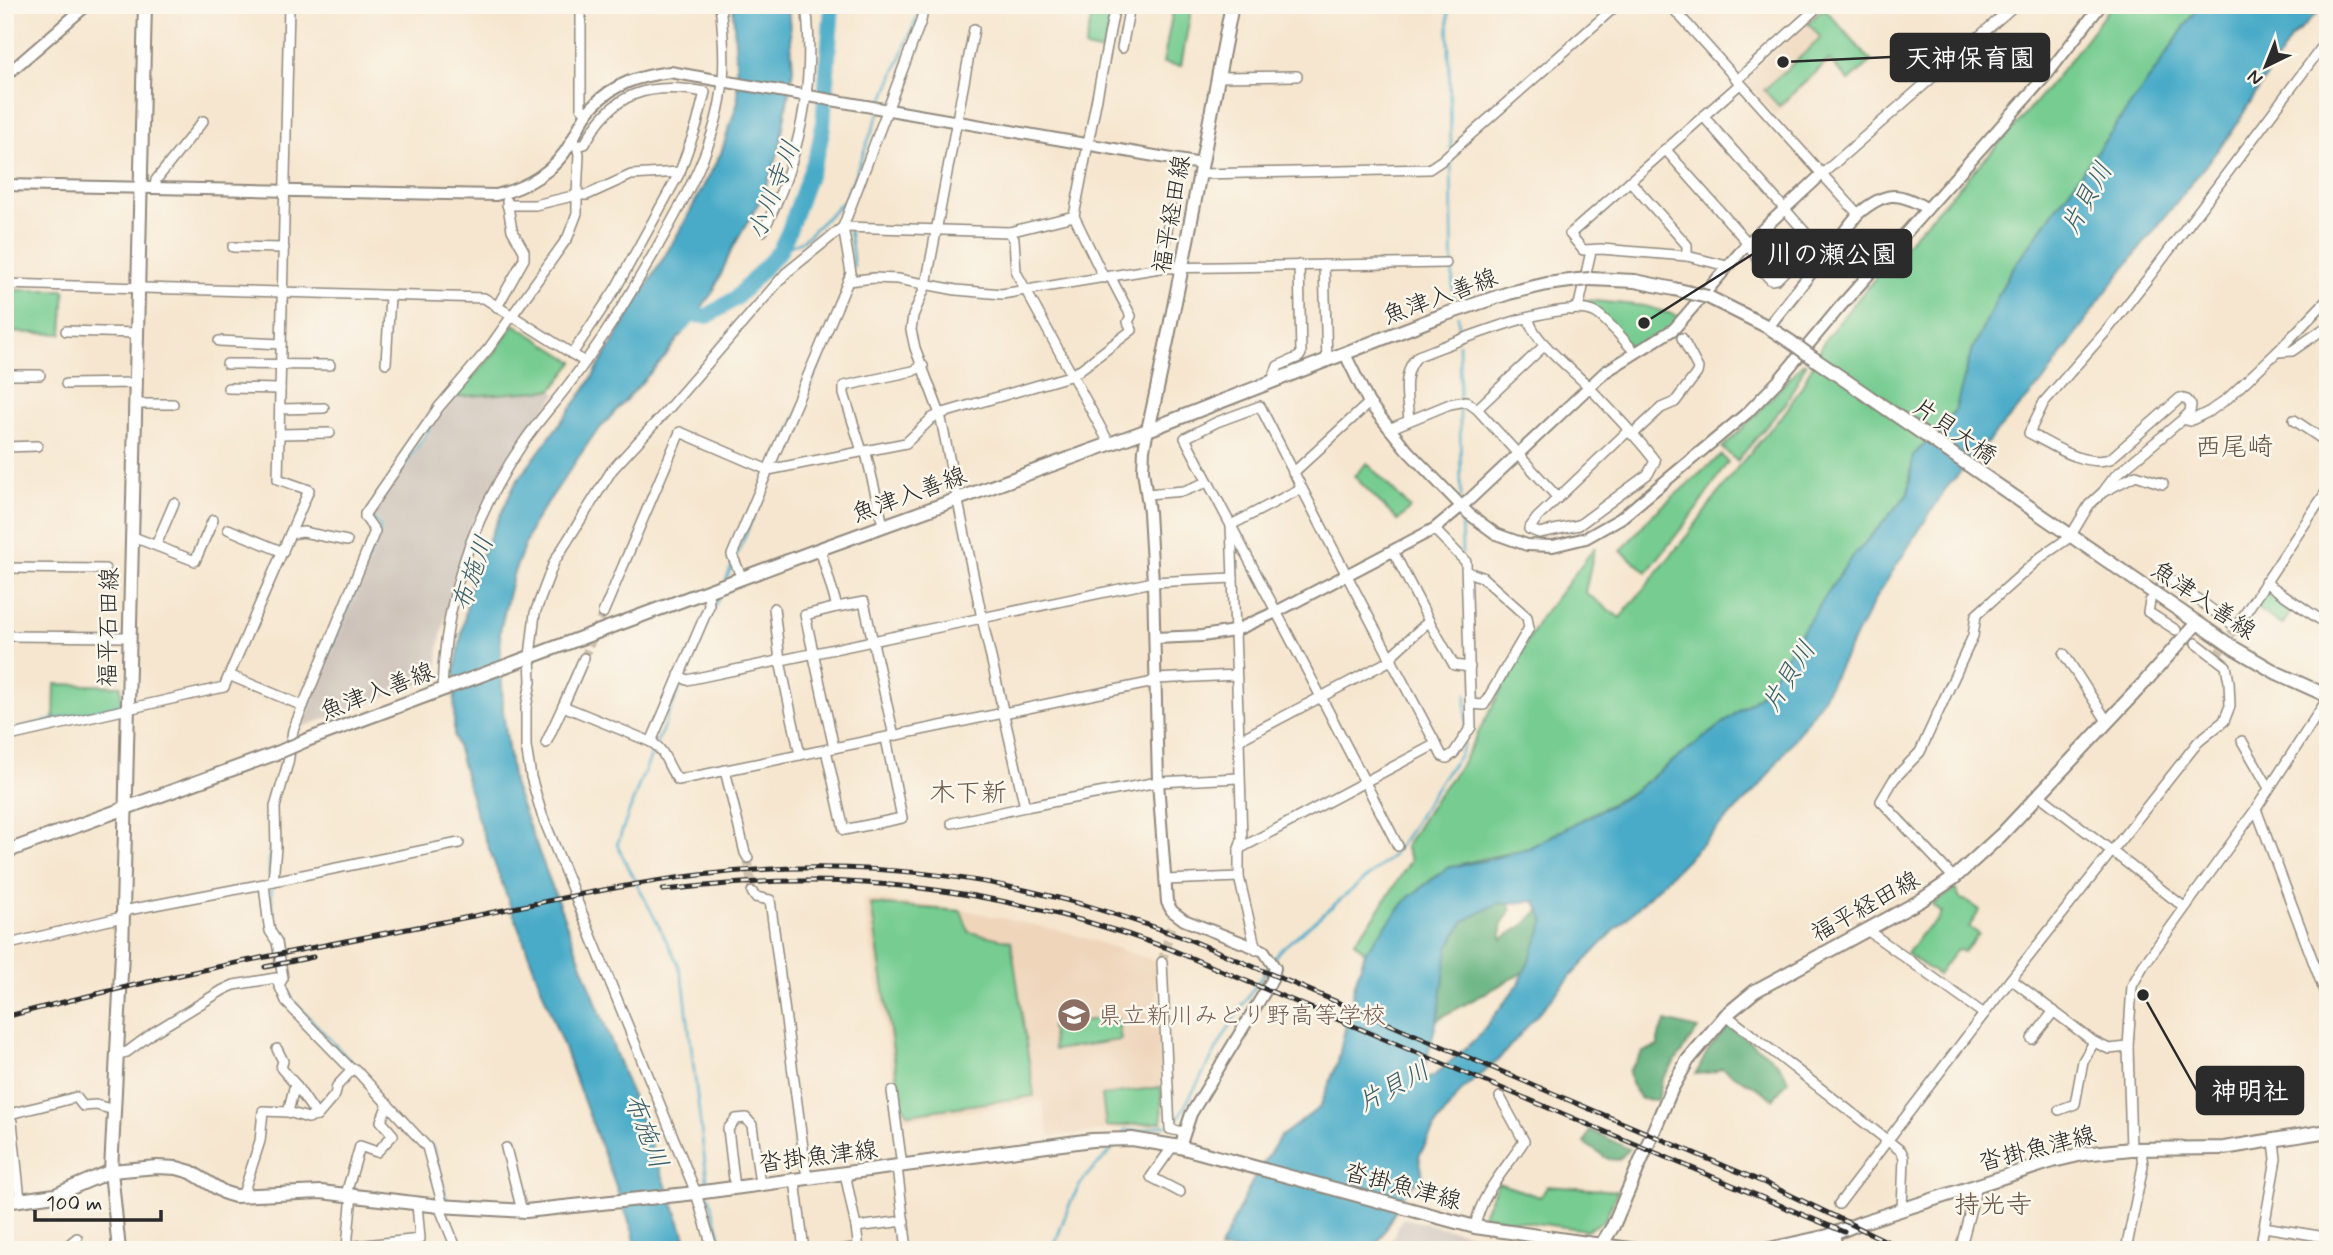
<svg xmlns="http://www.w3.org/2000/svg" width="2333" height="1255" font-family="Mynerve,'Klee One',sans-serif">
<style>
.built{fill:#efd6bb}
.industrial{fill:#cdc2b9}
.green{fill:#76cc91;stroke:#507c5e;stroke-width:2}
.forest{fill:#60b07b;stroke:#466e53;stroke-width:2}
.water{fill:#48abc8;stroke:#3a6b7a;stroke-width:2;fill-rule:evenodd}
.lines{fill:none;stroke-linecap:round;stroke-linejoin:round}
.stream{stroke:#48abc8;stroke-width:2.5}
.river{stroke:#48abc8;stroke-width:16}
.minor-tunnel{stroke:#cdc1ae;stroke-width:9;stroke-dasharray:9 4.5;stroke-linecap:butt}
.minor-casing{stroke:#90887d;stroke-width:12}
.tertiary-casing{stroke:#90887d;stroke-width:14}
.secondary-casing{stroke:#90887d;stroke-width:16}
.minor{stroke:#fff;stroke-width:9}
.tertiary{stroke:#fff;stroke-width:10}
.secondary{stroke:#fff;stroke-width:12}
.rail-casing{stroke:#2b2b2b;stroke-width:5}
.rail{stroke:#fbf7ec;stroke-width:2.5;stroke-dasharray:8;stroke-linecap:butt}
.secondary-bridge-casing{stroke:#90887d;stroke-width:16;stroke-linecap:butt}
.secondary-bridge{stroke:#fff;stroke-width:12}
.labels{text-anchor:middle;stroke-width:5;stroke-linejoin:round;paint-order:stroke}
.street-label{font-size:24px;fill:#2b2b2b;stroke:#fbf7ec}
.education-label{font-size:24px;fill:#785e54;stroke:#fbf7ec;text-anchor:start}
.water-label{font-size:26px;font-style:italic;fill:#375e6a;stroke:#fbf7ec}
.neighbourhood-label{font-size:26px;fill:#665444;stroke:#fbf7ec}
.leader{fill:none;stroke:#2b2b2b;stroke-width:2.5}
.callout-dot{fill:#2b2b2b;stroke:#fbf7ec;stroke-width:2.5}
.callout{fill:#2b2b2b;stroke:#2b2b2b;stroke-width:2.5}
.callout-label{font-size:26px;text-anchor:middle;font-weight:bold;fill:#fff}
</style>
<rect width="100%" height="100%" fill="#fbf7ec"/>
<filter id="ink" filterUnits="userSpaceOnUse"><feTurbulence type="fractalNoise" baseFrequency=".0143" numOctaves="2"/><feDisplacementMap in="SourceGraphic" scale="14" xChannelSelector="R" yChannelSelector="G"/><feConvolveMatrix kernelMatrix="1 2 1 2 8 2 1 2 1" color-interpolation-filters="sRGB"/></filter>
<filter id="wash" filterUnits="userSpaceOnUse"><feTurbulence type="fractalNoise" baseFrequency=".00686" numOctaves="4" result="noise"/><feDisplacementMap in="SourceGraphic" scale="28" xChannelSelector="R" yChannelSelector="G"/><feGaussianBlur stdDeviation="1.57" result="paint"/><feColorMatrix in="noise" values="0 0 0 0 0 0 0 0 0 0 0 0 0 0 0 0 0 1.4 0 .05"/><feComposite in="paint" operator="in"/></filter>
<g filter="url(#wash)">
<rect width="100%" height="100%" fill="#f6e6cf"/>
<!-- built -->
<g class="built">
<path d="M1823,5L1873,61L1849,84L1830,63L1774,115L1742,79Z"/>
<path d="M863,898L964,910L1067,932L1155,961L1164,1128L1142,1126L1050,1137L1042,1102L900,1120Z"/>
</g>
<!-- industrial -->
<g class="industrial">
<path d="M552,390L557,394L526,433L461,560L451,590L439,646L437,678L302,727L382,532V525L374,514L454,397Z"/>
<path d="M1403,1218L1475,1235L1564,1250H1385Z"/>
</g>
<!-- green -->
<g class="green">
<path d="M1094,5H1113L1104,52L1085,48Z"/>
<path d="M1174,5H1192L1181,66L1163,63Z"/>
<path d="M2112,5H2199L2148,81L2008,275L1971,353L1955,411L1913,456L1908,494L1848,562L1760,695L1629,794L1529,848L1448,867L1409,897L1365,952L1354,942L1375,916L1411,860L1405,847L1434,800L1461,765L1539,620L1595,547L1585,592L1620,618L1687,536L1737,468L1786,411L1802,386L1826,338L1880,272L2017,124L2063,69Z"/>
<path d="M1824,8L1871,61L1849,81L1829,60L1779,106L1764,90L1821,38L1808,23Z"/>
<path d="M5,290H65L62,334L5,332Z"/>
<path d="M1586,300L1645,306L1685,318L1635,352Z"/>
<path d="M514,324L574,362L552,390L454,397L494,354Z"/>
<path d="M1804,362L1806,364L1786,403L1737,461L1722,448L1750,421Z"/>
<path d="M1721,455L1728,462L1696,510L1647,572L1621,551L1649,518Z"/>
<path d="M1367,463L1410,508L1398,521L1354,476Z"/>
<path d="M2265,590L2274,592L2295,606L2282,625L2254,607Z"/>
<path d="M55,684L121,686V704L54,719Z"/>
<path d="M1955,889L1960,899L1967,901L1980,910L1969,927L1979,934L1964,952L1957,949L1938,975L1907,954L1921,934L1937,921L1942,913L1932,905Z"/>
<path d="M871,904L961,911L969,932L1011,941L1034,1096L909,1114L901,1104Z"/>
<path d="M1103,1018L1104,1022L1118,1019L1121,1040L1054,1050L1051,1026Z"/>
<path d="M1161,1087L1162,1122L1106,1127L1102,1095Z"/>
<path d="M1498,1183L1540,1197L1547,1186L1618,1191L1604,1221L1586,1230L1482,1216Z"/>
</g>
<!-- forest -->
<g class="forest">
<path d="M1504,893L1511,910L1502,924V939L1525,924L1548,902L1565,908L1533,967L1429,1024L1452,909Z"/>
<path d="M1666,1021L1698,1029L1662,1080L1658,1100L1641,1099L1631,1084L1629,1071L1643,1052L1658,1046V1036Z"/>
<path d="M1728,1027C1745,1039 1783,1060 1788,1081L1773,1099C1758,1085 1740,1080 1722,1068L1714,1072L1696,1074L1708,1050Z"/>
<path d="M1590,1130L1629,1149L1619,1160L1608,1159L1584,1143Z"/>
</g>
<!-- water -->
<g class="water">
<path d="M733,5H788L793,69L779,151L762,197L731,251L713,292L663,359L593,436L533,524L513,575L500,631L503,711L513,784L680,1222L689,1250H637L633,1232L476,814L454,735L455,670L473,572L515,484L586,388L682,227L721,153L738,101Z"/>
<path d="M2199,5H2326L2291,38L2231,133L2104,294L2045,379L1946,488L1877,596L1820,703L1759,787L1613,932L1571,976L1498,1060L1463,1089L1436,1125L1419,1156L1423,1177L1407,1189L1374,1250H1219L1254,1178L1280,1137L1320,1107L1338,1061L1355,984L1365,952L1409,897L1449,867L1488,860L1529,848L1626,797L1760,695L1848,562L1908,494L1913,456L1955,411L1971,353L2008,275L2156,70ZM1535,901L1545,921L1520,982L1477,1038L1434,1076L1421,1081L1439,1012L1448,948L1464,921L1497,904Z"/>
</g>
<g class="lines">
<!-- stream -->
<g class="stream">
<path d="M1448,5L1451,149"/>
<path d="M881,106L918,15"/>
<path d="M1451,156L1453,291L1455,306"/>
<path d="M846,208L845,200L879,113"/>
<path d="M849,228L854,267"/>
<path d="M779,252L803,240L845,200"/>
<path d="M1458,316L1459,337"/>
<path d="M1459,344L1461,498"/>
<path d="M775,467L854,284"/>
<path d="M1461,512L1462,554"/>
<path d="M736,557L772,473"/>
<path d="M726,580L733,563"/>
<path d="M1466,729V694"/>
<path d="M298,730L380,531V526L371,515L433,424"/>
<path d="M5,731L122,704"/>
<path d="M271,809V797L281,772"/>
<path d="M269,875L271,826"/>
<path d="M271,889L275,930"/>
<path d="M1273,960L1278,952L1293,939L1389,859C1410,835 1423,806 1441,780C1450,766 1461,759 1464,743"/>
<path d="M284,981L292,999L355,1066"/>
<path d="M1172,1122L1177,1120L1237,1013L1269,966"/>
<path d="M1123,1133L1125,1130L1138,1131L1166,1125"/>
<path d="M430,1144L433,1148L447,1201"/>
<path d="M708,1188L684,986L678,963L617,845L640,782L721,592"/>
<path d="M709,1195L724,1250"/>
<path d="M1053,1250C1062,1225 1069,1199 1085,1178C1094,1166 1107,1158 1115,1145"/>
</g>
<!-- river -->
<path class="river" d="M678,327L691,315L708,316L736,298L779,252L788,233L818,151L823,126L832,5"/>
</g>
</g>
<g filter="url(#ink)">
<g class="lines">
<!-- minor-tunnel -->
<g class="minor-tunnel">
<path d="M2216,657L2236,627"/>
<path d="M584,658L603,613"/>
<path d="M748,858L752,892"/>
<path d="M1162,962L1172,923"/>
</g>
<!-- minor casing -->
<g class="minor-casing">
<g id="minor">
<path d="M581,5V107L587,114"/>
<path d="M1670,5L1858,214"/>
<path d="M1122,48L1130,5"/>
<path d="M1218,77L1297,76"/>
<path d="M1737,80L1820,5"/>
<path d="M577,146L585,144C612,91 650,82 705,92L697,124L680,172"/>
<path d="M1665,149L1748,243L1767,276L1771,280L1777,279L1811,245L1812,240L1703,116"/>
<path d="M1200,174L1429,169L1441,161L1617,5"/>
<path d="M1821,175L2015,5"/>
<path d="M1630,181L1687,245V256"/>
<path d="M155,187L156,180L203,121"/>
<path d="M507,205H535L577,195H587L631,175L680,172L616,288L572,354"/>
<path d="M843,227L1009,232L1014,239L1016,272L1109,443"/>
<path d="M763,231C799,162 816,83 806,5"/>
<path d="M1009,232L1074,216"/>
<path d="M233,247L284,248"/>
<path d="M1324,265L1327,361"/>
<path d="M1727,266L1687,256L1601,249L1583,250L1570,234L1740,84"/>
<path d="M1160,268L1171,209"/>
<path d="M1104,278L1074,216L1115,5"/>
<path d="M848,281L874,278L898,279L956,290L1002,294L1160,268L1446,263"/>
<path d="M5,284L484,298L585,362C566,391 542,415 523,443C472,517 445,600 442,689"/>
<path d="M497,307L524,259V251L512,230L507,201"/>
<path d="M1572,310L1579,305L1591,251"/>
<path d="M1529,318C1530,338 1575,372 1589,387C1611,411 1636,435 1655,461L1648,474L1579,525L1539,533L1529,529L1537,518L1628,431"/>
<path d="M66,331L137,333"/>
<path d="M219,341L281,344"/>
<path d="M2277,352L2328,299"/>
<path d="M585,362C611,327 632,291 654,253C684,200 718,143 723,80C725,56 723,30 720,5"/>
<path d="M386,363L390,296"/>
<path d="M227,364L330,365"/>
<path d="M5,375H40"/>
<path d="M1271,383L1278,366L1299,357L1301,354L1299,265"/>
<path d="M66,384L136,383"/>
<path d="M228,388L280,389"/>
<path d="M135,404H173"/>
<path d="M280,409L324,408"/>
<path d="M1477,409L1545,345"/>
<path d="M2183,419L2190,412L2191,405L2187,400L2180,398L2110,459C2083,467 2053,445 2029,433L2044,402L2108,329L2149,277L2328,39"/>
<path d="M1409,420C1407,398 1401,372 1418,356C1453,343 1564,296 1596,313C1608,320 1625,342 1635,352"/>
<path d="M2294,420L2328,443"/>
<path d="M1389,429L1450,404L1466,401L1477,409L1558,498"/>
<path d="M279,434L330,433"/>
<path d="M1632,435L1661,408L1675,402L1697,373L1698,368L1682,338"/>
<path d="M5,447L37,446"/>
<path d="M1293,473L1369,403"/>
<path d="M2105,491L2136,475L2163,484"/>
<path d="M1147,494L1184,491L1208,482"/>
<path d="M883,525L866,453L861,448L844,394V386L913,371L923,366"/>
<path d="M228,529L283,552"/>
<path d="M290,534L303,532L347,541"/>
<path d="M131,536L195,561L213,520"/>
<path d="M156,545L174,503"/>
<path d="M820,549L837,607L864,602L894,736"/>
<path d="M1393,551L1429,621L1394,653L1391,660L1321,697L1185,438L1217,422L1260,406C1317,519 1376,632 1436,744L1442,756L1447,758L1454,753L1471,727L1466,562L1434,529"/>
<path d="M5,568L105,569"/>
<path d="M1467,572L1482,577L1527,617L1529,628L1484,705L1471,704"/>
<path d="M742,578L732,555L848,281L851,273L843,227"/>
<path d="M1233,578L1153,582L982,618L1025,807L1158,782L1239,778"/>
<path d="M2265,582L2328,625"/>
<path d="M2162,583L2171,580L2236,627L2328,489"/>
<path d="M708,591L709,606L651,742C666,750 667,767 678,780L1149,683L1156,679L1236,675"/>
<path d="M2150,601L2148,612L2176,630"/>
<path d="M774,608L780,661L800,755"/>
<path d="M603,613L680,432L768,470L906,443L932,418L940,414L915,348L911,330L913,316L926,285L974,29"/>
<path d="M1429,621L1454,665L1470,667"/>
<path d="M5,636L129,637"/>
<path d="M2064,654L2107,721"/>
<path d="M584,658L563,706L651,742"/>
<path d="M679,675L687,680L982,618L940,414L1073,375L1132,330L1128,322L1131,316L1110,276"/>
<path d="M231,676L303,706L293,730L288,763L275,807L276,847L273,881"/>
<path d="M303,706L375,531L365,517V514L439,407L489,348L568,237L577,213V195L579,154L577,146L572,141"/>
<path d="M5,737L224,687L309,490L278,479L289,5"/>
<path d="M1239,740L1231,525L1300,489"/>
<path d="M2242,741L2269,788"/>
<path d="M546,743L563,706"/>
<path d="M834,748L805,615L837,607"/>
<path d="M826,750L844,830L902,818L886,738"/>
<path d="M725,770L745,853L748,858"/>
<path d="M2039,795L2184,907"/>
<path d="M2256,809L2328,1001"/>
<path d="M952,823L1025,807"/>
<path d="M1239,849L1436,744"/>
<path d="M1239,877V849L1242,840L1239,740L1321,697L1398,846"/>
<path d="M1954,878L1881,801L1894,779L1920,752L1973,636L1976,615L2041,557L2070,537L2089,505L2103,492L2115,476L2183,419L2190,421L2210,411L2228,398L2277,352L2292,351L2328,326"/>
<path d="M1165,880L1239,877L1256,950"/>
<path d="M269,882L459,843"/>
<path d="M752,892L755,897L770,900L807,1178"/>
<path d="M123,911L264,884L268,919L270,931L277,942L283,978L279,985L287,1003L352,1070L337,1086L335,1095L317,1116L308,1118L288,1112L263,1111L260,1141L244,1191L245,1197"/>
<path d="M1867,930L1984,1014L2011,979"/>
<path d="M5,945L122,917"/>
<path d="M1162,962L1170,1129L1183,1132"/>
<path d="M1726,1015L1901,1151L1904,1157L1902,1210"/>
<path d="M2032,1039L2054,1011"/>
<path d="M2128,1047L2109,1049L2094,1042L2011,979L2198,742L2224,721L2230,706L2229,682L2226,666L2196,643"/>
<path d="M277,1049L283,1061L281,1068L295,1084L288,1112"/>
<path d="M117,1054L127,1052L154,1032L223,990L234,985L276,978L279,985"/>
<path d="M352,1070L355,1069L427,1147L443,1206"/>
<path d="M295,1084L317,1116"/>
<path d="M892,1091L902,1166"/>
<path d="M5,1104L12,1122L20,1200"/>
<path d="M2059,1110L2075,1104L2083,1061L2094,1042"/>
<path d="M9,1114C32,1108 53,1104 76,1097L83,1106L96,1105L114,1110"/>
<path d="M1173,1146L1151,1177L1180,1192"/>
<path d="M506,1148L522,1211"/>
<path d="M2131,1149L2128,1047L2132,986L2143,966L2256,809L2328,698"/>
<path d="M897,1167L907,1250"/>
<path d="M845,1173L856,1227"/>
<path d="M795,1180L804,1250"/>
<path d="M735,1188L728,1129L736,1119L746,1118L752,1125L760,1184"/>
<path d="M346,1194L360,1146L377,1152L393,1135L381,1121L388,1104"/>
<path d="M1839,1204L1984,1014"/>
<path d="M439,1206L457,1250"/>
<path d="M1475,1227C1481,1193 1506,1169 1524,1141L1500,1097"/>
<path d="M2264,1227L2325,1237"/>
<path d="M1833,1234L1840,1250"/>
<path d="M62,1250L77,1238"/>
<path d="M327,1250L347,1247L352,1194"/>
<path d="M347,1250V1247L420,1239L417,1204"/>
<path d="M713,1250L696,1193L542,815L531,777L526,746V708L531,682L530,656L535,613L554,562L612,470L669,408L786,273L843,227L921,21L924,5"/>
<path d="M839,1250L859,1247"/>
<path d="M859,1250L856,1227L904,1221"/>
<path d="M1960,1250L1977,1185"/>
<path d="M2126,1250L2143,1166L2141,1149"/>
<path d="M2260,1250L2276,1159L2274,1141"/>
</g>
</g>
<!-- tertiary casing -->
<g class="tertiary-casing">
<g id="tertiary">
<path d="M5,76L87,5"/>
<path d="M5,185L496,195C526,188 555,171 570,144C578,131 582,117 593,106C614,83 640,76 670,72L1201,164"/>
<path d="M1768,327L1858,214C1884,192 1898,190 1927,209"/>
<path d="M1345,354L1369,403L1407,450L1469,514L1496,534L1527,545L1553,546L1586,538L1621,518L1747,413L1778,381L1839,308L2049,72L2101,5"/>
<path d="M1148,430L1144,449L1143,470L1149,512L1153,582L1158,782L1167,902L1172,911L1184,920L1264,951L1275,968L1272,980L1191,1114L1180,1147"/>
<path d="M1155,638L1202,636L1234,631L1276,612L1434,529L1469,500L1605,372L1674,329L1748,243L1821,175"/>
</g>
</g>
<!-- secondary casing -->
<g class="secondary-casing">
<g id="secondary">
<path d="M1590,279L1635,281L1674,289"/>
<path d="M1708,297L1768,327L1791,342"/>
<path d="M1813,358L2234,648L2277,673L2328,696"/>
<path d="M1148,430C1180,289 1204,147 1232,5"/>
<path d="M307,740L820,549L1148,430L1443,315L1509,293L1547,284L1578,280"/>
<path d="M5,852L277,753"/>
<path d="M5,1202L55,1195L111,1171L157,1167L177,1168L191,1172L225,1193L235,1196L321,1192L439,1206L526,1211L696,1193L1092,1140L1132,1139L1180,1147L1475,1227L1637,1250"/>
<path d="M119,1250L111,1171L122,953L145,5"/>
<path d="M1598,1250L1613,1226L1672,1088L1688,1060L1726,1015L1755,991L1920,901L1954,878L2001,835L2143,684L2197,623"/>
<path d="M1765,1250L1828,1236L1863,1222L2053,1161L2083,1154L2131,1149L2224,1148L2328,1131"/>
</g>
</g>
<!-- minor -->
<use href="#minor" class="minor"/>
<!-- tertiary -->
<use href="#tertiary" class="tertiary"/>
<!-- secondary -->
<use href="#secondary" class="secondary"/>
<!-- rail casing -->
<g class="rail-casing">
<g id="rail">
<path d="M663,890C713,885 762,880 812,881C935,882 1055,907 1170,949L1844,1232"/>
<path d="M265,967L313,957"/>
<path d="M5,1017C148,979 293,951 438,923C524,907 613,885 700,875C815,861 937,867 1050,896C1097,907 1143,923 1188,939L1765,1183L1905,1250"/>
</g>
</g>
<!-- rail -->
<use href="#rail" class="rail"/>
<!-- secondary-bridge casing -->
<g class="secondary-bridge-casing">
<g id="secondary-bridge">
<path d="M1578,280L1590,279"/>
<path d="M1674,289L1708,297"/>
<path d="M1791,342L1813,358"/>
<path d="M277,753L307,740"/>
</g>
</g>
<!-- secondary-bridge -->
<use href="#secondary-bridge" class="secondary-bridge"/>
</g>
</g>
<!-- icons -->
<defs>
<g id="school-disc" transform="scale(1.75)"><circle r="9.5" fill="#8d6e63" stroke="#fbf7ec"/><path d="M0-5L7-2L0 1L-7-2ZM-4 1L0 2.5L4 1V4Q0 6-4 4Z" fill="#fff"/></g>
</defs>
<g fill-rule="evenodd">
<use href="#school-disc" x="1074" y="1015"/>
</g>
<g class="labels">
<!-- street labels -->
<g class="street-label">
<text transform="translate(1171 214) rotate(-80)" y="8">福平経田線</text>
<text transform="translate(1440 296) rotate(-20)" y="8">魚津入善線</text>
<text transform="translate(1955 431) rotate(35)" y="8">片貝大橋</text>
<text transform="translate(909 494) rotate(-20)" y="8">魚津入善線</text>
<text transform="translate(2204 600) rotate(34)" y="8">魚津入善線</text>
<text transform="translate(108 627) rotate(-89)" y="8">福平石田線</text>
<text transform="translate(377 691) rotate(-21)" y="8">魚津入善線</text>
<text transform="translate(1865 906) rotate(-29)" y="8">福平経田線</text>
<text transform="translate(2037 1148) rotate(-14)" y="8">沓掛魚津線</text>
<text transform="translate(818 1156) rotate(-7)" y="8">沓掛魚津線</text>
<text transform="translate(1403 1186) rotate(15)" y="8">沓掛魚津線</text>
</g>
<!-- education labels -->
<g class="education-label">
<text x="1098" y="1023">県立新川みどり野高等学校</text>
</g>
<!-- water labels -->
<g class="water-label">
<text transform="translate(773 190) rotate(-69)" y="9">小川寺川</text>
<text transform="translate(2086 198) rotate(-61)" y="9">片貝川</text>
<text transform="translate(472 573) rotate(-71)" y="9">布施川</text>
<text transform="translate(1788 676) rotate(-58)" y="9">片貝川</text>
<text transform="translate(1393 1086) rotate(-28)" y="9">片貝川</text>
<text transform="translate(647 1131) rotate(69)" y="9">布施川</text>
</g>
<!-- neighbourhood labels -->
<g class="neighbourhood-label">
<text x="2234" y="455">西尾崎</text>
<text x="968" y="801">木下新</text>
<text x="1993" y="1213">持光寺</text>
</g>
</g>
<!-- callouts -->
<path class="leader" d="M1783 62L1891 57M1644 323L1753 254M2143 995L2197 1091"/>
<g class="callout-dot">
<circle cx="1783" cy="62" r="7"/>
<circle cx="1644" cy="323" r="7"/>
<circle cx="2143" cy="995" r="7"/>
</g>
<g class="callout">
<rect x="1891" y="34" width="158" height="47" rx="7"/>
<rect x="1753" y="230" width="158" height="47" rx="7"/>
<rect x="2197" y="1067" width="106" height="47" rx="7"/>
</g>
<g class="callout-label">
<text x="1970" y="67">天神保育園</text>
<text x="1832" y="263">川の瀬公園</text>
<text x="2250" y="1100">神明社</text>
</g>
<!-- margin -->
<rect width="2333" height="1255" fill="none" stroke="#fbf7ec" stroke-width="28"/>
<!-- north arrow -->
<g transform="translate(2266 66) rotate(223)" stroke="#fbf7ec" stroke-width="5" paint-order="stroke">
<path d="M0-5L12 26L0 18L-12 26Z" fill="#2b2b2b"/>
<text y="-10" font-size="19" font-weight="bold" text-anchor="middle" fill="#2b2b2b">N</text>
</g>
<!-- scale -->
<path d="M35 1210v10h126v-10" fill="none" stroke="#2b2b2b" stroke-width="3.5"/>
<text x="46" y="1210" font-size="21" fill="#2b2b2b" stroke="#fbf7ec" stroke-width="5" paint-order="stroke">100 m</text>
</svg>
